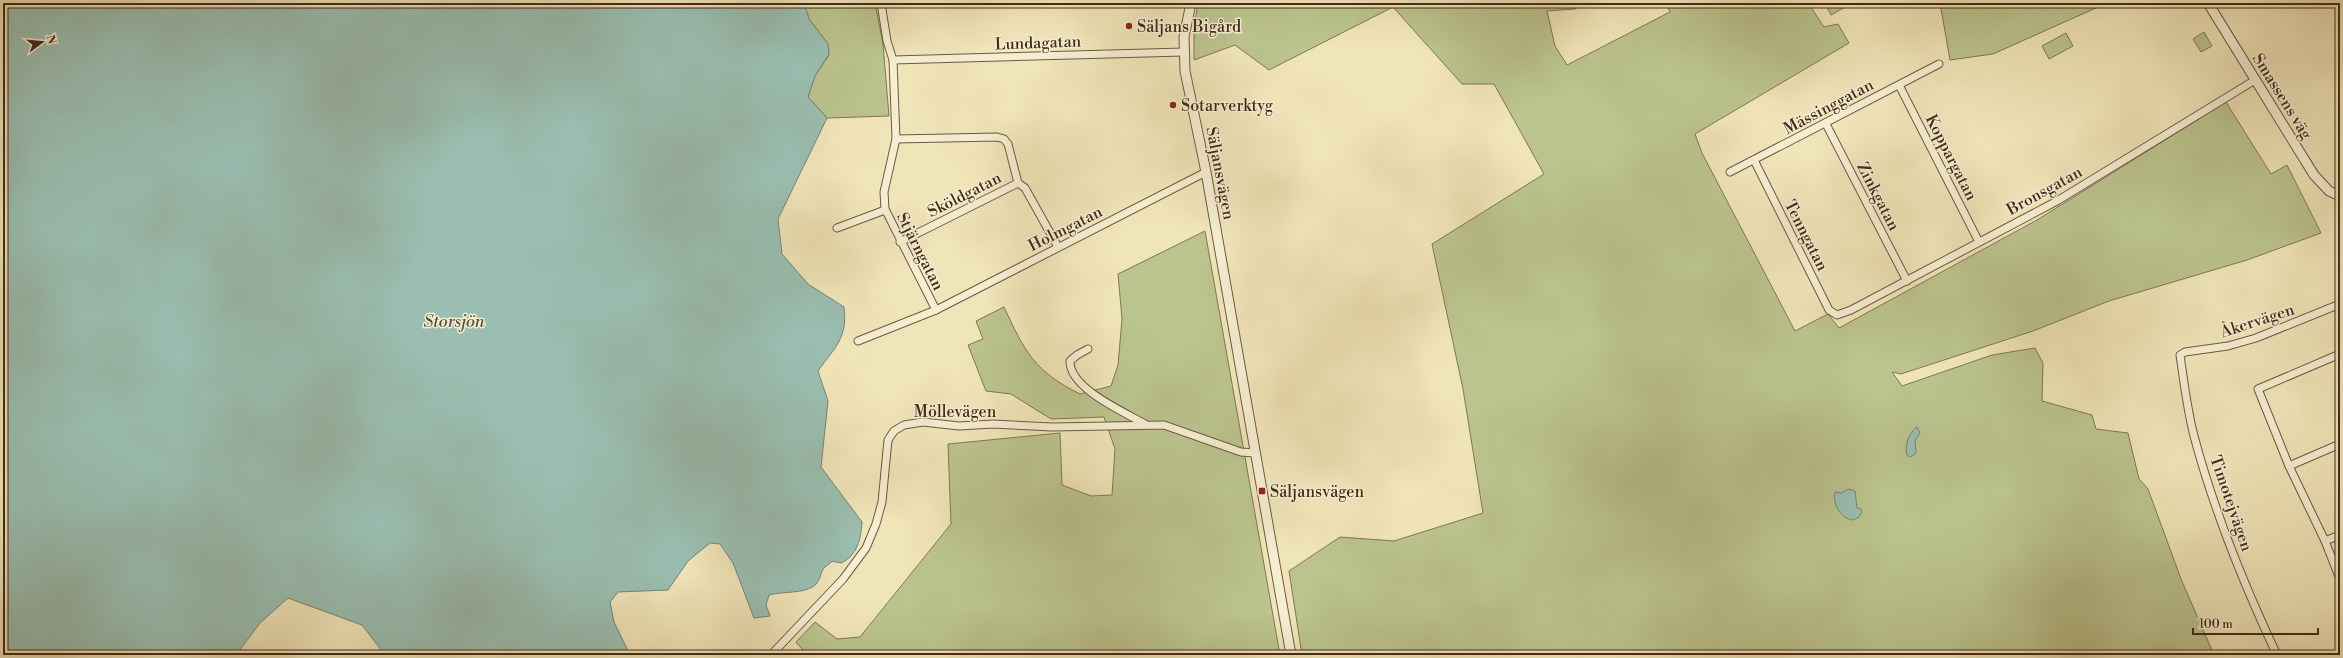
<svg xmlns="http://www.w3.org/2000/svg" width="2343" height="658" font-family="'Libre Bodoni',serif">
<style>
.green{fill:#bbc48e;stroke:#807752}
.water{fill:#9abfb2;stroke:#788374}
.lines{fill:none;stroke-linecap:round;stroke-linejoin:round}
.minor-casing{stroke:#6f5940;stroke-width:9}
.tertiary-casing{stroke:#6f5940;stroke-width:11}
.minor{stroke:#f5eed2;stroke-width:7}
.tertiary{stroke:#f5eed2;stroke-width:9}
.poi-dot{fill:#8f2418;stroke:#f5eed2;stroke-width:1.5}
.labels{text-anchor:middle;stroke-width:3;stroke-linejoin:round;paint-order:stroke}
.poi-label{font-size:16px;fill:#442a17;stroke:#f5eed2;text-anchor:start}
.street-label{font-size:16px;fill:#442a17;stroke:#f5eed2}
.water-label{font-size:17px;font-style:italic;fill:#5a4f3e;stroke:#f5eed2}
</style>
<rect width="100%" height="100%" fill="#f0e5b9"/>
<filter id="stains"><feTurbulence type="fractalNoise" baseFrequency=".005" numOctaves="4"/><feColorMatrix values="0 0 0 0 .2 0 0 0 0 .09 0 0 0 0 .02 0 0 0 .5 -.17"/></filter>
<radialGradient id="worn" r=".72"><stop offset=".6" stop-color="#630" stop-opacity="0"/><stop offset="1" stop-color="#630" stop-opacity=".3"/></radialGradient>
<!-- green -->
<g class="green">
<path d="M797,3H875L883,44L889,116L827,118L808,97L815,76L829,55L828,44L809,19L806,9Z"/>
<path d="M1198,3H1584L1575,9L1547,11L1555,46L1567,65L1670,12L1666,3H1808L1824,27L1838,24L1849,43L1695,134L1702,153L1795,331L1828,314L1839,328L2037,220L2226,102L2271,174L2287,165L2321,233L2247,260L2109,301L2033,331L1901,374L1892,372L1902,386L1992,355L2035,348L2043,363L2042,401L2092,415L2096,429L2128,433L2139,479L2148,489L2181,579L2214,655H1302L1289,571L1340,537L1394,541L1483,513L1463,389L1432,244L1544,174L1494,84H1462L1393,7L1269,70L1235,45L1194,60V27Z"/>
<path d="M1825,3H1852L1831,15Z"/>
<path d="M1940,3H2107L1993,54L1950,60Z"/>
<path d="M2204,32L2212,46L2201,52L2193,39Z"/>
<path d="M2066,33L2073,46L2049,59L2042,46Z"/>
<path d="M1205,231L1280,655H807L796,642L815,622L837,639L860,637L951,524L948,444L1060,433L1062,485L1091,496L1112,495L1115,449L1104,417L1051,419L1011,394L986,391L968,345L983,339L976,321L1004,307C1025,352 1034,371 1080,394L1111,386L1118,365L1122,319L1118,274Z"/>
</g>
<!-- water -->
<g class="water">
<path d="M3,3H797L806,9L809,19L828,44L829,54L815,76L808,97L827,118L778,219L782,254L808,284L844,307C848,338 835,347 818,371L828,401L821,467L862,522C861,539 857,556 841,563L832,561C830,564 825,566 823,569C820,575 820,581 814,586C803,594 783,591 769,595L766,605L770,616L754,618L733,563L720,544L710,543L688,561L668,590L618,592L610,602L614,622L630,655H385L362,625L288,598L260,623L236,655H3Z"/>
<path d="M1917,427L1920,433L1915,440L1916,453L1910,457L1907,455C1904,445 1909,433 1917,427Z"/>
<path d="M1849,489L1855,491L1857,508L1861,509L1862,512L1859,517L1853,520C1841,519 1832,504 1835,492L1841,493Z"/>
</g>
<g class="lines">
<!-- minor casing -->
<g class="minor-casing">
<g id="minor">
<path d="M893,60L1184,52"/>
<path d="M1899,85L1979,242"/>
<path d="M1826,124L1907,281"/>
<path d="M896,139L997,137L1004,139L1008,144L1018,183L1025,188L1058,247"/>
<path d="M1754,160L1829,310L1837,315L1851,310L2057,201L2255,80"/>
<path d="M1730,172L1939,64"/>
<path d="M837,228L885,210"/>
<path d="M900,242L1018,183"/>
<path d="M936,310L1206,172"/>
<path d="M858,341L936,310L885,209L884,192L896,139L893,60L887,41L881,3"/>
<path d="M1088,349L1077,355L1070,361C1069,388 1124,412 1145,424"/>
<path d="M2340,354L2258,389L2289,466L2340,444"/>
<path d="M2289,466L2325,541L2340,535"/>
<path d="M2325,541L2340,579"/>
<path d="M771,655L843,579L866,548L876,524L882,502L888,440L894,431L904,425L923,422L959,426L993,424L1052,427L1164,425L1241,452L1255,453"/>
<path d="M2277,655C2244,585 2214,511 2194,436C2187,409 2184,382 2180,355L2185,352L2228,346L2256,338L2340,304"/>
</g>
</g>
<!-- tertiary casing -->
<g class="tertiary-casing">
<g id="tertiary">
<path d="M1191,3L1184,37L1185,71L1206,172L1291,655"/>
<path d="M2208,3L2314,175L2329,191L2340,196"/>
</g>
</g>
<!-- minor -->
<use href="#minor" class="minor"/>
<!-- tertiary -->
<use href="#tertiary" class="tertiary"/>
</g>
<!-- markers -->
<g class="poi-dot">
<circle cx="1129" cy="26" r="4"/>
<circle cx="1173" cy="105" r="4"/>
<rect x="1258" y="487" width="8" height="8" rx="2"/>
</g>
<g class="labels">
<!-- poi labels -->
<g class="poi-label">
<text x="1137" y="32">Säljans Bigård</text>
<text x="1181" y="111">Sotarverktyg</text>
<text x="1270" y="497">Säljansvägen</text>
</g>
<!-- street labels -->
<g class="street-label">
<text transform="translate(1038 42) rotate(-2)" y="6">Lundagatan</text>
<text transform="translate(2283 96) rotate(58)" y="6">Smassens väg</text>
<text transform="translate(1828 106) rotate(-28)" y="6">Mässinggatan</text>
<text transform="translate(1952 157) rotate(63)" y="6">Koppargatan</text>
<text transform="translate(1221 173) rotate(79)" y="6">Säljansvägen</text>
<text transform="translate(2044 190) rotate(-29)" y="6">Bronsgatan</text>
<text transform="translate(964 194) rotate(-27)" y="6">Sköldgatan</text>
<text transform="translate(1879 196) rotate(63)" y="6">Zinkgatan</text>
<text transform="translate(1065 228) rotate(-27)" y="6">Holmgatan</text>
<text transform="translate(1807 235) rotate(63)" y="6">Tenngatan</text>
<text transform="translate(921 251) rotate(63)" y="6">Stjärngatan</text>
<text transform="translate(2257 320) rotate(-18)" y="6">Åkervägen</text>
<text x="955" y="417">Möllevägen</text>
<text transform="translate(2232 503) rotate(71)" y="6">Timotejvägen</text>
</g>
<!-- water labels -->
<g class="water-label">
<text x="454" y="327">Storsjön</text>
</g>
</g>
<!-- margin -->
<rect width="2343" height="658" fill="none" stroke="#f0e5b9" stroke-width="16"/>
<rect x="4" y="4" width="2335" height="650" fill="none" stroke="#442a17" stroke-width="2"/>
<rect x="8" y="8" width="2327" height="642" fill="none" stroke="#442a17"/>
<!-- north arrow -->
<g transform="translate(42 42) rotate(74)" stroke="#f5eed2" stroke-width="3" paint-order="stroke">
<path d="M0-3L7 15L0 10L-7 15Z" fill="#442a17"/>
<text y="-6" font-size="11" font-weight="bold" text-anchor="middle" fill="#442a17">N</text>
</g>
<!-- scale -->
<path d="M2193 628v6h125v-6" fill="none" stroke="#442a17" stroke-width="2"/>
<text x="2199" y="628" font-size="12" fill="#442a17" stroke="#f5eed2" stroke-width="3" paint-order="stroke">100 m</text>
<rect width="100%" height="100%" filter="url(#stains)"/>
<rect width="100%" height="100%" fill="url(#worn)"/>
</svg>
